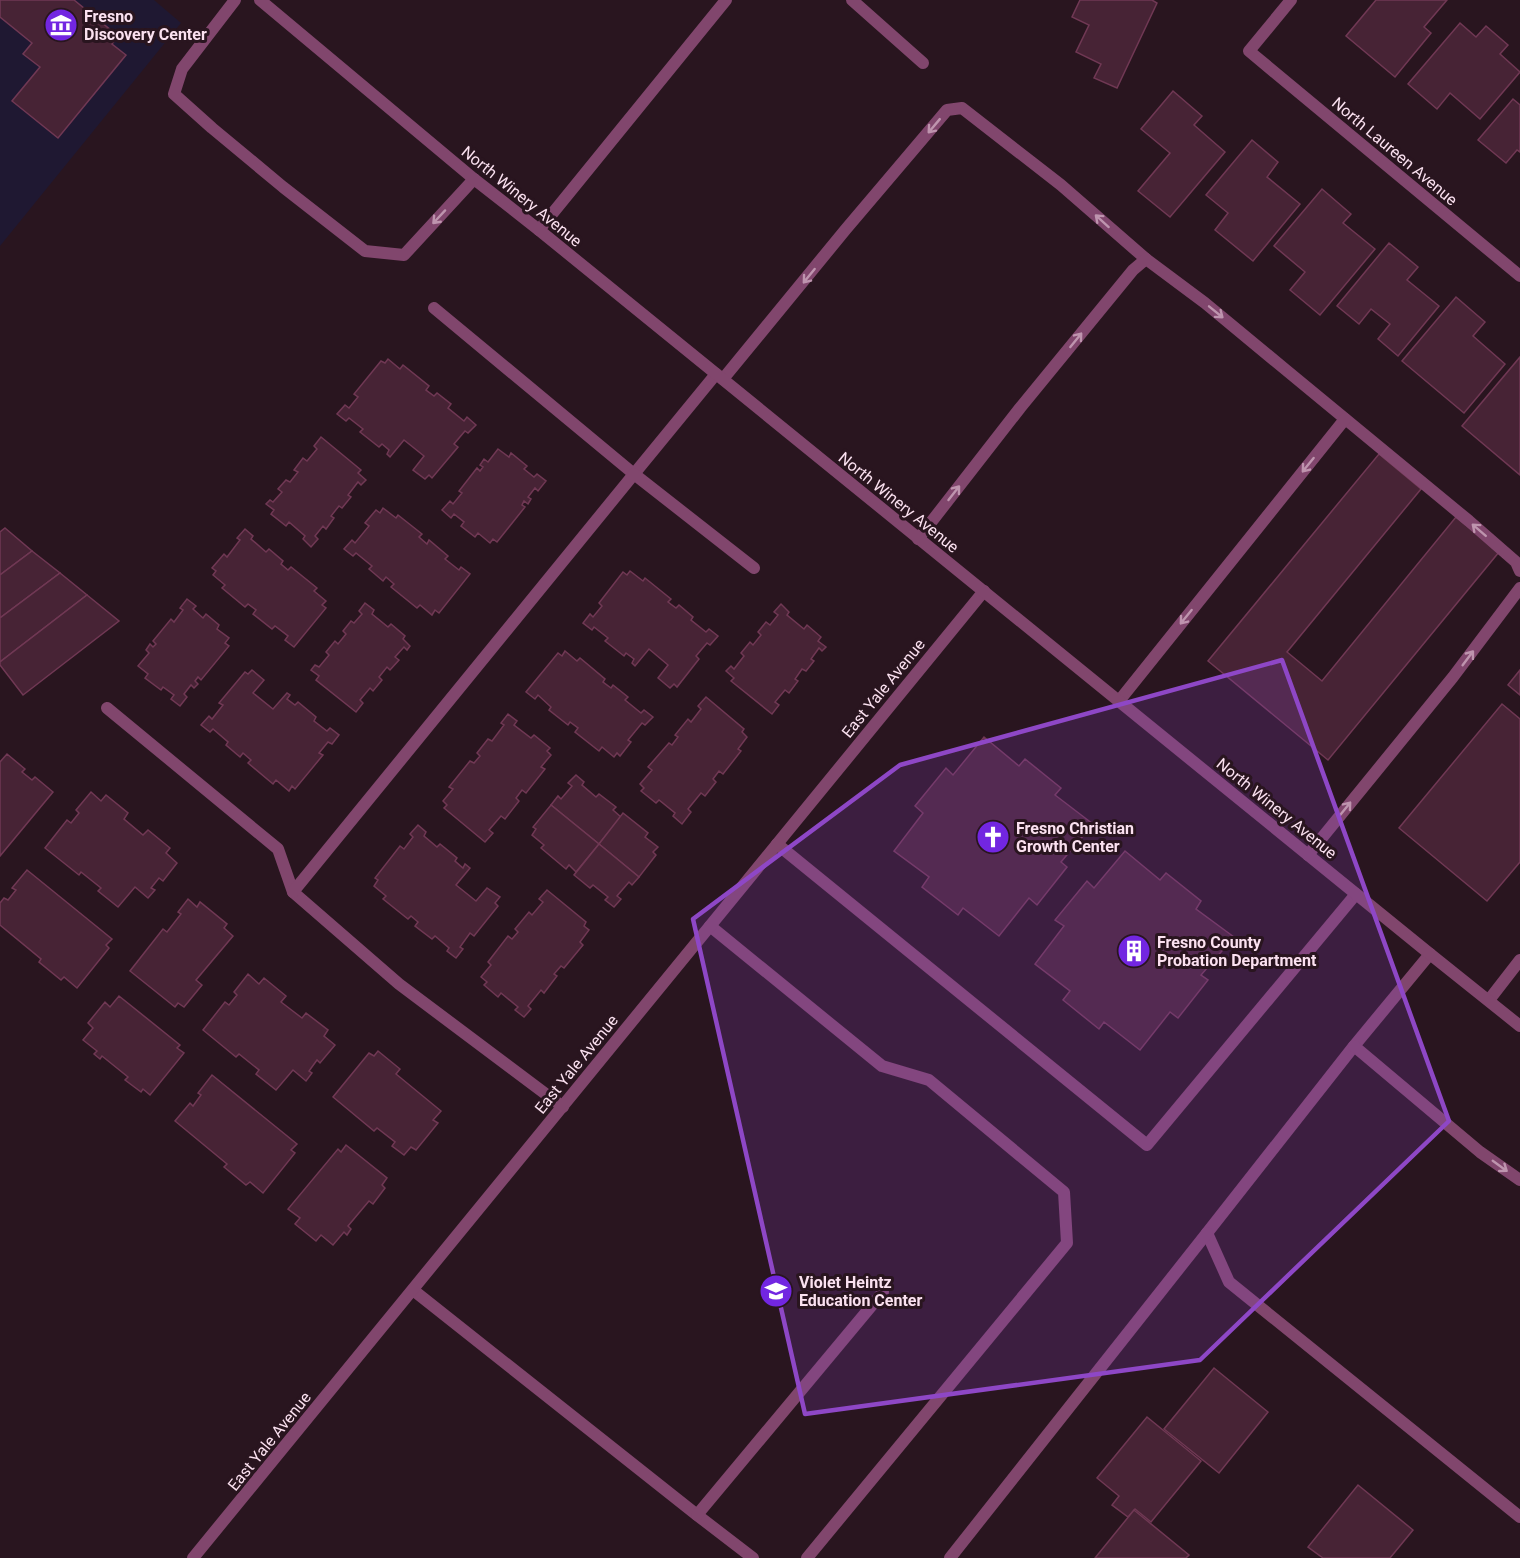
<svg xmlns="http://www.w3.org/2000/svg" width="1520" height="1558" font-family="Roboto,sans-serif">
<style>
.green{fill:#1f1832}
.building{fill:#472335;stroke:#703854;stroke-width:1.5}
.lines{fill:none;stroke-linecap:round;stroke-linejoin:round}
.service{stroke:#81466d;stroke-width:12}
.minor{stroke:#81466d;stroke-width:12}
.tertiary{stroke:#81466d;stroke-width:12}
.oneway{stroke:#be94ae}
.marked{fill:#8e47c6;fill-opacity:0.2;stroke:#8e47c6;stroke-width:4.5;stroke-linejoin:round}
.labels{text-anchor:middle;stroke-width:6;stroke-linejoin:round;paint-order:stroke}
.poi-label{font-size:16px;font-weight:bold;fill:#fbe1f0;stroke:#29151f;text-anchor:start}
.street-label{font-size:16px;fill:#fbe1f0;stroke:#29151f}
</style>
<rect width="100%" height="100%" fill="#29151f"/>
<!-- green -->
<path class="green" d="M0,0H154L181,23L0,246Z"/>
<!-- building -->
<g class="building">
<path d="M0,0H74L118,36L112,44L126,55L58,138L12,101L40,67L23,54L32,43L0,17Z"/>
<path d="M1080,0H1152L1157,3L1117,88L1094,78L1101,64L1076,52L1089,25L1072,17Z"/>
<path d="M1376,0H1447L1424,27L1431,33L1395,77L1346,36Z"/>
<path d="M1460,23L1476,37L1486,26L1508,45L1500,54L1520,72L1480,119L1450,93L1437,109L1408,84Z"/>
<path d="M1173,91L1202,116L1194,125L1225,152L1170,217L1138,191L1170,153L1141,129Z"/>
<path d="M1513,99L1520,105V152L1517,150L1506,163L1478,140Z"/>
<path d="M1252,140L1278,162L1267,177L1300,204L1253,261L1215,230L1228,213L1206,195Z"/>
<path d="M1322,189L1351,214L1343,223L1375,249L1320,315L1290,290L1305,272L1274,246Z"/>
<path d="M1389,243L1418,267L1407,280L1439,306L1398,356L1378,339L1390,324L1371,309L1359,324L1337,306Z"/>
<path d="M1456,297L1485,322L1473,336L1505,364L1464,413L1402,361Z"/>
<path d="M1520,357V475L1462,426Z"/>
<path d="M388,359L400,369L403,365L429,386L426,390L434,396L437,393L451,404L448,408L464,421L467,417L476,425L468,433L465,431L454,444L458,447L432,478L429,475L425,479L413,470L424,456L404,440L390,457L387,454L389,450L382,444L379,447L360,432L363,429L349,418L346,421L337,414L345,405L349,408L358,397L354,394L381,361L385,363Z"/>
<path d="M321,437L361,470L358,473L366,480L361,485L358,482L348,495L351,497L342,508L339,506L331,516L334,518L326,529L323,526L315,536L318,539L311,547L303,539L305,536L289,522L286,526L271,514L274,510L266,504L270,500L273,502L282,492L278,489L286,480L290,482L298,472L294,470L303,458L307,461L317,449L314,446Z"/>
<path d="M498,449L509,457L511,453L527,466L524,469L534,477L537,474L546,481L538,491L535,488L528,497L531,499L528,504L524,501L522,505L525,507L497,542L493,539L490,543L478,533L475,537L461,526L464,522L454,514L451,518L442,510L450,501L453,504L462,493L459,491L477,468L480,471L483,467L480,465L484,459L488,462Z"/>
<path d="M1379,454L1421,489L1287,652L1322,681L1456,517L1499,552L1328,760L1208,661Z"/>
<path d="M383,508L396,518L398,515L422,534L419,537L427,544L429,540L448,556L445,559L459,570L461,567L470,574L439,613L435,610L432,615L420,605L417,608L391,587L394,584L386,577L383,581L369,569L372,566L356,553L353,556L344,549L352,540L355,543L369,526L365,523L376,510L380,513Z"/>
<path d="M5,528L32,551L0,575V532Z"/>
<path d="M245,529L253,536L251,539L266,552L269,549L283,561L281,564L288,570L291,567L317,588L314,591L326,601L322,605L326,608L294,647L285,640L288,636L275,626L272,629L253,614L256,610L248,604L245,607L222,588L225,585L213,575L216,571L212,568L224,554L227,557L240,540L237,538Z"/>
<path d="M32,551L60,573L0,618V575Z"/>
<path d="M630,571L643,581L645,578L671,599L668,602L676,608L679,605L693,617L691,620L706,632L709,629L718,636L710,645L707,643L696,656L699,659L677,687L674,684L670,688L658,678L668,665L649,649L635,666L632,663L634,659L626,653L624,656L605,641L608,638L594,627L592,630L583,623L590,614L593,617L602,606L599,603L623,572L627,575Z"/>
<path d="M60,573L87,595L0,662V618Z"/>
<path d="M87,595L119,621L23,695L0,665V662Z"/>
<path d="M187,599L196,606L193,609L203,618L206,614L219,625L217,629L229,638L225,643L229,646L201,680L198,677L195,681L198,684L194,688L191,685L184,694L187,697L180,706L171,699L174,695L163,687L161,690L145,678L148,674L138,666L149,653L146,650L150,644L153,647L156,644L153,641L171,619L174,622L183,610L180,608Z"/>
<path d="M365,603L374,610L372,614L388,627L391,624L405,636L403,639L410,646L407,650L404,647L395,657L399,660L390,670L387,667L379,677L382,680L373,691L370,688L360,700L363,703L356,712L316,680L319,676L311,670L315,665L319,667L329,655L326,652L335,641L338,644L346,634L343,631L351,621L354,623L362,614L359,611Z"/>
<path d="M781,604L789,612L787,615L804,629L807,625L821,637L818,641L826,647L822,651L819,648L811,659L814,661L806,671L802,669L795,679L798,681L789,693L785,690L775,702L779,705L772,714L731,681L734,678L726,671L731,666L734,669L744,656L741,653L750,642L753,645L761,635L758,632L766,622L770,625L778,615L774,612Z"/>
<path d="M565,651L577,661L580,658L605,679L603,682L611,688L613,685L628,697L625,700L641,713L644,710L653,717L645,725L642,723L628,740L631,742L620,756L617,753L614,757L602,747L599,751L575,732L578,728L570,722L568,725L549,710L551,707L538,695L535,699L526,692L558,653L562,656Z"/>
<path d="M252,670L264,680L253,693L273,709L287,693L290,695L287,699L295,705L298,702L316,717L314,721L327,731L330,728L339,735L332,744L328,742L319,753L323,755L295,789L292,786L289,791L276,780L273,784L248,763L251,760L243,753L240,757L226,745L228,742L213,729L210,732L201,725L209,716L212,719L223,705L219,703L245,672L248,674Z"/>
<path d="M1520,670V695L1508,685Z"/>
<path d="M706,697L744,729L742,732L747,737L738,749L741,751L723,774L719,771L713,779L716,782L705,796L701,793L688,809L691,812L682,824L673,816L675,813L659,800L656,803L641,791L644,788L640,784L652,770L648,767L669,743L672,745L678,737L675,735L688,719L691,722L701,709L698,706Z"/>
<path d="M1502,704L1520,719V862L1487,901L1399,828Z"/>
<path d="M508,714L517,721L514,725L531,738L534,735L550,748L547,751L551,755L541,767L545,769L526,793L522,790L516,798L519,801L505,819L501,816L489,830L493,833L485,842L444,808L447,805L443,801L453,789L449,787L470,761L474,763L480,756L477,753L488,739L492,741L504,725L501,723Z"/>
<path d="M984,737L1019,766L1025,759L1061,788L1055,795L1093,824L1061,862L1067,867L1037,905L1029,898L999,936L963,908L958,915L922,887L929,877L894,851L923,813L915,806L946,768L953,775Z"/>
<path d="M7,754L25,769L22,772L32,780L35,777L53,792L0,856V762Z"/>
<path d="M576,775L584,782L582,785L596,797L599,794L616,807L613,810L621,817L599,844L551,805L558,796L561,799L572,786L568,783Z"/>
<path d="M91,792L101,801L106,795L128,813L124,819L143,835L148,830L170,848L166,853L177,863L163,881L159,878L151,888L155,890L148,898L135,887L118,907L98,891L101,888L81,872L79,875L45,848L67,820L71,823L79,813L76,810Z"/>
<path d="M551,805L599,844L576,872L569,865L566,869L541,848L544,845L532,835L536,829L533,827Z"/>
<path d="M623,813L648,833L645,837L658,847L653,852L656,855L639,877L599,844Z"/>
<path d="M418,825L426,832L424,836L437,847L440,844L457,858L455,861L463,868L465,864L470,868L456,885L476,901L487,888L500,897L495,903L498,906L474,936L470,933L460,947L463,949L456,958L447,951L449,948L435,936L432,939L415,926L418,922L411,916L408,919L383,899L386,896L374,886L378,880L375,878L400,846L404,849L413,837L410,834Z"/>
<path d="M599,844L639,877L632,885L629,882L617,896L621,899L614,907L605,900L608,897L593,885L590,888L574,875Z"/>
<path d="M1125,851L1160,880L1166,873L1201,901L1196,909L1234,937L1201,975L1208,980L1178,1018L1170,1012L1140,1050L1104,1022L1099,1029L1063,1000L1070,991L1035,964L1064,926L1055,920L1087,881L1094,888Z"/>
<path d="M27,870L112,939L106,945L109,948L77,988L64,977L61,980L39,962L41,959L0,925V903L4,898L8,900L16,890L12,888Z"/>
<path d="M547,890L586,922L584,926L589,930L580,942L583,945L564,968L561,966L554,974L557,976L544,993L541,990L528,1006L531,1009L524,1017L515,1010L518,1007L501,993L498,997L484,985L487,982L481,977L491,965L488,962L508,936L512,939L518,932L515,929L529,912L532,915L543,902L539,899Z"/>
<path d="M188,899L197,907L200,902L227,924L224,928L233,936L196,980L202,985L184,1007L178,1003L175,1007L130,971L163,929L167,932L181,914L178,912Z"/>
<path d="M248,974L259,984L264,978L286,996L281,1002L302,1018L306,1013L328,1030L324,1036L335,1045L320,1063L317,1060L309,1071L312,1073L306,1081L293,1070L276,1090L256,1074L259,1070L239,1054L236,1057L203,1030L225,1002L229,1005L237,995L234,992Z"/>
<path d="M119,996L180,1045L177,1048L184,1053L150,1095L143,1089L141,1092L125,1080L128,1077L102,1056L100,1059L94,1054L97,1051L83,1040L93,1028L88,1023L105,1002L110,1007Z"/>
<path d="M378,1051L400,1069L396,1074L441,1111L433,1120L438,1123L416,1150L411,1147L404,1155L392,1146L395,1142L377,1128L374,1131L333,1097L369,1053L374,1056Z"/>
<path d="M212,1075L297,1144L291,1150L295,1153L263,1193L250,1182L246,1185L224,1167L227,1164L175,1121L190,1103L193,1106L201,1095L198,1093Z"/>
<path d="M346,1145L387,1178L382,1185L385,1188L373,1204L369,1201L348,1226L351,1229L347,1235L344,1232L333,1245L321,1235L316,1241L295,1224L300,1218L288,1209L338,1149L341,1152Z"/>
<path d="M1214,1368L1268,1412L1219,1473L1164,1429Z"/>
<path d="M1147,1417L1201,1461L1151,1522L1135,1509L1128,1517L1112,1505L1119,1496L1097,1478Z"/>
<path d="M1358,1485L1413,1530L1390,1558H1323L1308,1547Z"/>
<path d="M1134,1510L1189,1555L1186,1558H1095Z"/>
</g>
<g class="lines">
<!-- service -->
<g class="service">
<path d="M235,0L182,69L174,94L212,128L283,187L365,251L404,255L474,179"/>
<path d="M852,0L923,63"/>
<path d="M539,230L726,0"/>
<path d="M434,308L634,474L716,374"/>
<path d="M723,379L846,229L947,110L962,108L1061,185L1146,259"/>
<path d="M918,539L1020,408L1133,270L1146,259L1205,303L1286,370L1469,521L1516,562L1520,571"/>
<path d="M1119,701L1345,419"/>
<path d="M107,708L278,849L293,892L399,984L563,1107"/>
<path d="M777,844L1147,1145L1356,894"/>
<path d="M1308,855L1453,677L1520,588"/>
<path d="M293,892L634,474L754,568"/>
<path d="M710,926L882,1066L929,1080L1064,1192L1067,1243L807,1558"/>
<path d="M1430,954L1354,1046L1207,1233L1229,1282L1520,1517"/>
<path d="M1354,1046L1480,1152L1520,1180"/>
<path d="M413,1290L697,1515L753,1558"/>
<path d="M697,1515L883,1292"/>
<path d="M950,1558L1207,1233"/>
</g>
<!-- minor -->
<g class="minor">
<path d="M1291,0L1249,51L1520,276"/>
<path d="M1489,1000L1520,960"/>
<path d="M193,1558L984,591"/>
</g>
<!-- tertiary -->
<path class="tertiary" d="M260,0L474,179L539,230L1430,954L1520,1026"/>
</g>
<!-- one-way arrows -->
<defs><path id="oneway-shaft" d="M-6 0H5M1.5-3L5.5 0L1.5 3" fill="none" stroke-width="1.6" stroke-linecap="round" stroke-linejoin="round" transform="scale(1.5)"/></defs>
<g class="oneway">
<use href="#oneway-shaft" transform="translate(934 126) rotate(130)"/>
<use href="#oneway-shaft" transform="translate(439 217) rotate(133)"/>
<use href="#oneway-shaft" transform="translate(1102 221) rotate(-138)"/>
<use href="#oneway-shaft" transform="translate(809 276) rotate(129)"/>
<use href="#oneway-shaft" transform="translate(1216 312) rotate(39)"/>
<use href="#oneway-shaft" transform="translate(1076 340) rotate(-51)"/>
<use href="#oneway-shaft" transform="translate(1308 465) rotate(129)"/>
<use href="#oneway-shaft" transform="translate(954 493) rotate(-52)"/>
<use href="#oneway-shaft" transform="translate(1479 530) rotate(-139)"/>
<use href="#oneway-shaft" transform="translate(1186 617) rotate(129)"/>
<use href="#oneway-shaft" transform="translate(1468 658) rotate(-53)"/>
<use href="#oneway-shaft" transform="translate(1345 809) rotate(-51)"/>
<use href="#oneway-shaft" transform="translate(1500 1166) rotate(36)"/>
</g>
<!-- marked area -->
<path class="marked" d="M1282,660L1449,1121L1200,1360L805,1414L693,919L900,765Z"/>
<!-- icons -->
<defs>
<g id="museum-disc" transform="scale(1.725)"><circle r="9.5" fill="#7226e1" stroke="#29151f"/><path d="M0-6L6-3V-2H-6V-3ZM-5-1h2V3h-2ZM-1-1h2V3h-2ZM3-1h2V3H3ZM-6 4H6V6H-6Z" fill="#fff"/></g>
<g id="church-disc" transform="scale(1.725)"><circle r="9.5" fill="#7226e1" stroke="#29151f"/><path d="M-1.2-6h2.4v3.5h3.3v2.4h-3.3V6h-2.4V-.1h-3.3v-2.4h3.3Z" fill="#fff"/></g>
<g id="building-disc" transform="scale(1.725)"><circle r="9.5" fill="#7226e1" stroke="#29151f"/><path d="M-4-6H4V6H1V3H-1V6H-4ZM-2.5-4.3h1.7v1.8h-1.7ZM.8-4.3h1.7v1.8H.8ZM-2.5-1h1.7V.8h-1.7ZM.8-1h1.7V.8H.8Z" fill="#fff"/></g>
<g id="school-disc" transform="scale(1.725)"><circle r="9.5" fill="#7226e1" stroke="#29151f"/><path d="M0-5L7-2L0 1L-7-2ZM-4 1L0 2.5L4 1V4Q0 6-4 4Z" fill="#fff"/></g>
</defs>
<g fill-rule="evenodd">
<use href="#museum-disc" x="61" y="25"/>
<use href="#church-disc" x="993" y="837"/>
<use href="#building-disc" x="1134" y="951"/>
<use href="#school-disc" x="776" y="1291"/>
</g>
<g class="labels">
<!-- poi labels -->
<g class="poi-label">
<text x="84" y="22">Fresno<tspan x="84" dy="18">Discovery Center</tspan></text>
<text x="1016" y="834">Fresno Christian<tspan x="1016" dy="18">Growth Center</tspan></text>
<text x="1157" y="948">Fresno County<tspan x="1157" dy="18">Probation Department</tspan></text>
<text x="799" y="1288">Violet Heintz<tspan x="799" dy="18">Education Center</tspan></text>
</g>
<!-- street labels -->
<g class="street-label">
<text transform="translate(1395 151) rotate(40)" y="6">North Laureen Avenue</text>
<text transform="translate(522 196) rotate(39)" y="6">North Winery Avenue</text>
<text transform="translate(899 502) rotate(39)" y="6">North Winery Avenue</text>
<text transform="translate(883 688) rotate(-51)" y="6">East Yale Avenue</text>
<text transform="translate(1277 808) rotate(39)" y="6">North Winery Avenue</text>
<text transform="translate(576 1064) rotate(-51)" y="6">East Yale Avenue</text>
<text transform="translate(269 1441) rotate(-51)" y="6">East Yale Avenue</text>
</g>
</g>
</svg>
